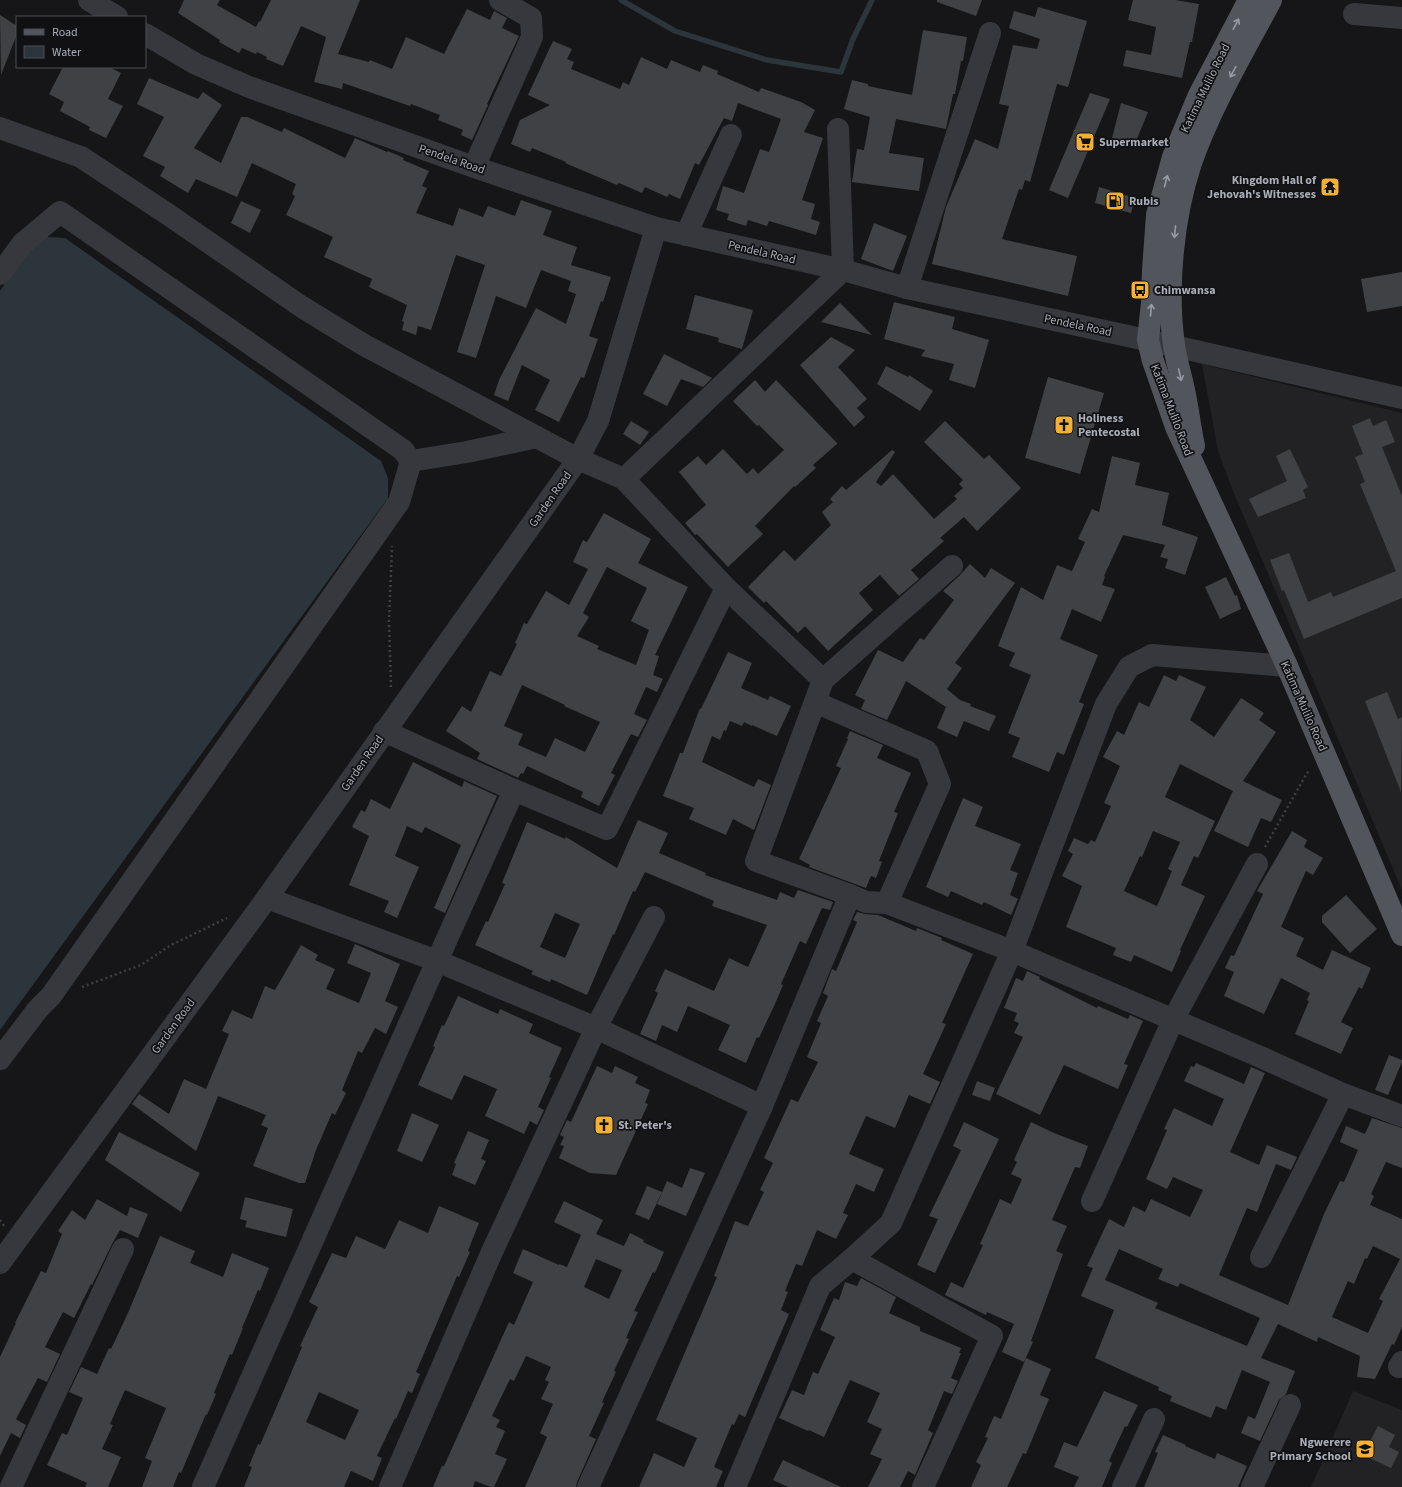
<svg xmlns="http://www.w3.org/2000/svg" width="1402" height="1487" font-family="'Source Sans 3',sans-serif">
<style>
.built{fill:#222225}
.water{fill:#2c353c}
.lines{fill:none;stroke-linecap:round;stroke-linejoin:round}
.stream{stroke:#2c353c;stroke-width:5.5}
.building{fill:#404145;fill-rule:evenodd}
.path{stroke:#3d3f44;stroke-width:2.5;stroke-dasharray:2 3;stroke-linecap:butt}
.minor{stroke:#37383d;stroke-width:22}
.major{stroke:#53555c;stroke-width:22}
.oneway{stroke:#979ba6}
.labels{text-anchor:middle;stroke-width:3.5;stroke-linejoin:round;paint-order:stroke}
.street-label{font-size:12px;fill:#a8adb8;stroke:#111113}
.poi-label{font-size:12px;font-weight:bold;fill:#a8adb8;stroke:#111113;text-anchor:start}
</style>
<rect width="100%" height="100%" fill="#161618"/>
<!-- built -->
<g class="built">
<path d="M1202,364L1402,413V890L1233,491L1218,451Z"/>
<path d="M1353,1391L1402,1410V1487H1311Z"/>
</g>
<!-- water -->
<path class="water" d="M47,237L65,238L381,461L388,478V498L0,1030V291L29,250Z"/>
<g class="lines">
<!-- stream -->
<path class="stream" d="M621,0L675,31L767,60L841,72L853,39L872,0"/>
</g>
<!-- building -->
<g class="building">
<path d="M184,0H220L217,5L256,27L259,21L260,22L271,0H360L338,54L369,62L370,60L392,69L406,37L444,54L467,9L490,20L494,11L507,18L502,28L519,36L487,104L488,105L472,140L461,135L463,130L438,120L440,115L411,104L410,106L343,83L342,89L314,82L326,37L301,26L283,66L266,59L267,57L257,52L256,54L242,48L239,53L219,42L220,40L178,13Z"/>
<path d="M937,0H982L976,16L937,2Z"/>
<path d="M1133,0H1175L1199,4L1192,42H1190L1182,78L1123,66L1126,50L1151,55L1156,27L1128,20Z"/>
<path d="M1038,7L1087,21L1068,87L1057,84L1030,182L1025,180L1022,190L1019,189L1002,239L1077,256L1068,296L932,264L946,207L975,139L998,149L1009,106L999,104L1013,45L1037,49L1040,39L1009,28L1014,11L1035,17Z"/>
<path d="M0,15L17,26V34L1,75Z"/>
<path d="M923,30L967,37L963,61H961L955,94H953L946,129L896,119L889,153L924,158L919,191L852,182L857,149L864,150L870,117L844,109L852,80L868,84V86L912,95Z"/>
<path d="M553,41L572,49L567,59L574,62L571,69L620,89L623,82L629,85L641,57L667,69L671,60L700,72L703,65L718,71L717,74L759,92L761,88L801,102L815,110L804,132L823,138L802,200L815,204L811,219L820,222L816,235L769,221L767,226L748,220L746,226L727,220L729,214L716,210L723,186L744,193L760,149L769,152L781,119L738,103L732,121L724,118L699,165L695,163L680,199L669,194L667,197L645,187L642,193L619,183L617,185L565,163L566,162L532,148L530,152L511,144L520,120L550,105L528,95Z"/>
<path d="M63,67H109L121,73L108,99L123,106L106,138L89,130L90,127L60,111L64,102L49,94Z"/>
<path d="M149,78L198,99L203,92L222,105L194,148L221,163L241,117H247L282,132L284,128L345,158L355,138L387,152L388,151L404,158L403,160L429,171L422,186L427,188L416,213L453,226L459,208L483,217L488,206L515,216L521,200L552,211L543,235L577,247L571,265L611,277L603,302L601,301L589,336L598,339L589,364L584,378L581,377L559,422L535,410L550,380L522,365L508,401L494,395L499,380L536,308L566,324L576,294L568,291L571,281L541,270L526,308L496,296L476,358L457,352L485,265L456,255L431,330L418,326L416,335L402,330L404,322L402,321L407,305L369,287L372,279L324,257L333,237L286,215L295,196L292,194L296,184L252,163L237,197L196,179L188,193L160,176L165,167L143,156L164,117L137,104Z"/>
<path d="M1090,93L1110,99L1068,198L1049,190Z"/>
<path d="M1121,103L1148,112L1134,146L1112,138Z"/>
<path d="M1099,187L1135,198L1131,213L1095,203Z"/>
<path d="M241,201L261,210L250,233L231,223Z"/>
<path d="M874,223L907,236L893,271L861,259Z"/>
<path d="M1402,272V306L1367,312L1361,279Z"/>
<path d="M695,295L753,310L742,349L718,342L719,338L686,329Z"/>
<path d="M894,302L955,317L952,329L989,340L975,388L949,380L954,364L921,356L925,350L884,339Z"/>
<path d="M840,303L872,335L821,322Z"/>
<path d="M831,337L855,350L838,367L867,399L857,408L865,417L854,427L800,365Z"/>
<path d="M664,354L712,378L703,387L681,379L667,406L643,394Z"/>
<path d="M886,366L908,377L909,375L933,391L920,411L877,384Z"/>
<path d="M1048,377L1104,393L1080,474L1025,458Z"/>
<path d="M755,380L765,392L776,380L837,443V444L813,465L816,468L795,487L794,486L755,526L763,534L728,567L697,534L695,535L685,523L706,505L679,472L698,456L706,465L723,449L747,474L753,468L758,474L784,450L759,425L757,426L733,401Z"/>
<path d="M1370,418L1373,426L1386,420L1395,442L1382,447L1402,496V598L1304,639L1284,590L1282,591L1270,560L1289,553L1308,602L1331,592L1333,597L1396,571L1360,484L1365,482L1355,457L1363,454L1352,426Z"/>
<path d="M631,421L649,432L640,445L623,434Z"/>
<path d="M945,421L984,459L989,455L1021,488L977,531L964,517L940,538L944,541L911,570L919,579L899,596L880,575L859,593L873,610L828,651L805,626L798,633L766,601L764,603L748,587L784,550L795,561L831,525L822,512L833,502L830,499L842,486L846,490L892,450L895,452L876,482L881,486L893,474L934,519L957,499L954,496L963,488L959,484L963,480L924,442Z"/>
<path d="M1290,449L1308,487L1303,490L1306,498L1258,517L1249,499L1287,481L1276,456Z"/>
<path d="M1112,456L1140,463L1135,485L1169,493L1162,525L1198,537L1185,575L1165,568L1168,559L1160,557L1165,545L1123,535L1104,576L1105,577L1102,585L1115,589L1101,622L1072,609L1060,639L1098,655L1079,702L1084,704L1064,755L1057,752L1049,772L1012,757L1020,738L1008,733L1031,675L1009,666L1015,653L998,646L1021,587L1043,600L1057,565L1072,571L1085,542L1078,539L1092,509L1099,512Z"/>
<path d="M604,513L651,539L638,563L688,587L655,655L659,656L653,675L663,679L657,692L646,687L634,714L647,720L638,737L631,734L611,773L615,775L599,806L581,797L583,792L527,766L523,774L521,773L518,778L477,759L480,753L446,731L462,706L471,712L490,671L501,676L517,644L515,643L524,623L527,624L546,591L569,605L588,569L573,562L583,540L587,542ZM607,567L647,588L631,621L649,630L636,665L597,649L599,646L577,636L589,617L583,613ZM522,685L565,705L564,706L600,722L585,752L555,738L546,757L518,745L523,734L504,726Z"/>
<path d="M970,564L985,578L991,568L1015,583L955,663L962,668L947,689L960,700L971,704L970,706L996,716L989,731L964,721L957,737L937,728L946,707L906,681L887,720L861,709L865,700L855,695L878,650L903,662L920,638L924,640L954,600L943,591L960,575Z"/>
<path d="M1226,577L1235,596L1237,595L1241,609L1220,619L1205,587Z"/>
<path d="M728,652L752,663L741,688L768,700L770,696L791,706L777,736L752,725V726L744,722L742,726L730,721L726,731L724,730L720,740L712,736L702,762L754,787L758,779L771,785L754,830L733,819L726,835L689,819L694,808L663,796L680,753H683L700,708L701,709Z"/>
<path d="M1164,675L1176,681L1179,675L1206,687L1190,720L1214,737L1241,698L1264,713L1259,720L1276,732L1243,781L1282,800L1271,822L1261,818L1248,847L1214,831L1233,791L1180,764L1165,797L1215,821L1198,858L1194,856L1181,885L1205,896L1180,950L1181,951L1172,972L1134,955L1131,962L1113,955L1116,948L1066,927L1082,886L1062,876L1073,854L1068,851L1074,838L1088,844L1091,840L1095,842L1111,806L1104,803L1120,766L1103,757L1117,731L1124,735L1139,702L1149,707ZM1153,831L1180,842L1168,869L1172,871L1157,906L1124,891L1140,856L1142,857Z"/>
<path d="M1387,692L1398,719L1402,717L1401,792L1365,701Z"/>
<path d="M850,731L883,745L877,758L911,773L894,812L898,813L879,861L882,862L876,878L871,876L866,888L809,867L810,865L799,859L841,768L836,766L848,739L847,738Z"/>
<path d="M413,762L462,787L464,781L497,796L445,913L434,908L461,845L425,827L422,833L407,826L395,856L419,867L397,918L384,912L389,901L349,885L369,836L352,827L361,810L365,812L371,799L390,809Z"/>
<path d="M963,798L983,807L975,826L1021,844L1010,870L1018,873L1010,895L1018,899L1011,915L984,902L982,905L951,891L948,897L926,887Z"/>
<path d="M638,820L668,833L659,853L706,873L705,875L777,900L780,892L794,898L798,890L833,902L830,910L822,908L806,944L800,941L781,984L783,985L774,1006L759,1038L757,1037L746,1063L718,1050L730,1025L688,1006L677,1032L662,1025L656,1041L640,1034L658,993L655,991L665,969L714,991L729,958L748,967L767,925L712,906L714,901L645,872L635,892L633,891L614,935L613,934L587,995L551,979L550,982L531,974L533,971L475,945L486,921L488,922L505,884L502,883L527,822L565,839L566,837L617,868ZM555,913L580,924L565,958L540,947Z"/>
<path d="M1292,831L1307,840L1304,847L1323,858L1313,875L1306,871L1281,927L1304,938L1296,956L1323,970L1332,950L1371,968L1362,989L1359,987L1341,1022L1353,1028L1341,1054L1295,1034L1309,1001L1307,1000L1310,993L1281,978L1264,1014L1224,996L1234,972L1225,968L1231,955L1234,956L1263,894L1257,891Z"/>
<path d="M1346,895L1377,929L1350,953L1322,922V916Z"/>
<path d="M857,912L865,914L878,915L916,931L917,928L942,938L941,940L973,954L942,1023L946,1024L923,1074L940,1082L930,1104L909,1095L895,1128L866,1116L849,1154L884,1169L874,1192L856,1184L843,1213L848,1215L836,1239L817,1230L802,1266L796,1264L785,1291L788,1292L781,1310L789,1314L745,1417L739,1414L734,1425L732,1424L714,1467L723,1471L716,1487H639L654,1453L684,1467L697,1438L656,1420L717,1277L714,1276L735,1221L748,1226L764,1192L760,1190L773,1163L764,1158L791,1099L798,1102L818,1062L807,1057L821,1023L817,1021L828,996L823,993L832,969L836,971L857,922L853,920Z"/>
<path d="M355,944L400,964L385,1001L398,1007L386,1034L375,1028L362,1053L358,1051L342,1090L346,1093L335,1115L332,1113L316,1150L305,1183H299L253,1166L268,1128L261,1125L266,1115L218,1096L196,1151L132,1104L139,1094L169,1114L184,1079L206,1089L229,1034L222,1031L232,1010L252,1019L265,986L275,990L301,945L318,955L315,960L335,969L326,989L359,1003L371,973L347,963Z"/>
<path d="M1027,971L1040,977L1039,979L1097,1008L1098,1006L1128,1019L1130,1015L1143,1021L1124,1064L1128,1065L1118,1089L1064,1065L1040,1115L996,1094L1023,1037L1014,1033L1019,1023L1014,1021L1017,1013L1004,1008L1016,978L1023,981Z"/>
<path d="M458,996L498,1014L500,1009L533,1024L529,1033L562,1048L549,1077L551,1078L538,1107L544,1110L537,1125L530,1121L524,1134L485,1116L497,1089L464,1075L452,1100L418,1085L435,1047L433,1046L442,1025L444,1026Z"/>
<path d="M1389,1055L1402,1060V1062L1388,1095L1375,1090Z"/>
<path d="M1196,1063L1244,1084L1251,1067L1265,1073L1230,1152L1259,1165L1267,1145L1297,1157L1291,1170L1276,1164L1257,1212L1247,1208L1219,1275L1288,1305L1324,1214L1340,1181L1344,1182L1358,1150L1340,1142L1346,1126L1365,1134L1372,1118L1402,1128V1168L1386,1162L1371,1194L1374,1196L1370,1205L1402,1219V1327L1394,1345L1392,1344L1375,1379L1357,1377L1360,1356L1318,1337L1317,1342L1278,1324L1261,1358L1295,1371L1286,1394L1279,1400L1260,1441L1241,1433L1248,1416L1255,1419L1270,1382L1242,1370L1226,1410L1216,1406L1211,1418L1170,1401L1172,1396L1158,1390L1159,1387L1095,1358L1114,1310L1081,1296L1093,1268L1087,1266L1109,1219L1124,1227L1133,1206L1145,1212L1151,1199L1190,1217L1203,1190L1173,1177L1167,1189L1146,1179L1167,1130L1164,1129L1174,1108L1212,1126L1224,1099L1184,1081L1191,1066L1194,1067ZM1373,1246L1400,1259L1379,1299L1383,1301L1368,1333L1332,1317L1348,1281L1354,1284L1365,1258L1367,1259ZM1119,1249L1163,1269L1158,1279L1178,1287L1180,1283L1260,1318L1247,1346L1155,1308L1158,1303L1105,1280Z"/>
<path d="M597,1066L612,1073L615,1066L638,1077L635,1083L650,1090L645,1103L648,1104L616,1175L590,1173L559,1158L564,1146L560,1145L564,1137L560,1135L567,1120L571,1122Z"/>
<path d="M977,1081L995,1088L990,1101L972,1095Z"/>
<path d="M412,1113L439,1125L422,1162L397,1151Z"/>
<path d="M964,1122L999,1139L935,1273L917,1265L938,1219L929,1216L961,1150L953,1146Z"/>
<path d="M1031,1122L1054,1133L1088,1146L1080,1168L1075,1167L1052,1220L1067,1226L1056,1251L1063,1254L1031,1341L1033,1342L1024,1362L1002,1352L1014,1324L987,1312L986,1315L945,1295L951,1282L963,1288L983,1245L980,1244L1000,1199L1011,1204L1022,1179L1011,1174L1017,1162L1014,1160Z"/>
<path d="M468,1131L489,1140L481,1159L486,1161L475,1185L452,1175L456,1164L454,1163Z"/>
<path d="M119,1132L200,1173L181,1212L105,1160Z"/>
<path d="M690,1168L705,1173L686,1216L657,1204L667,1181L682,1188Z"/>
<path d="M647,1186L662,1192L649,1220L635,1214Z"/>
<path d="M245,1197L293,1209L286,1237L245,1227L247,1221L240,1219Z"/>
<path d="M97,1199L127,1216L130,1207L148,1214L138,1238L120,1230L112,1244L92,1285L91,1284L74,1318L63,1312L45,1347L60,1354L47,1382L38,1378L16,1419L17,1420L26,1425L20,1438L11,1433L0,1456V1357L16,1323H15L41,1271L46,1273L62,1234L58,1231L72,1210L85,1220Z"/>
<path d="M564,1201L603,1220L596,1234L624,1246L630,1233L644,1240L643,1242L664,1252L655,1273L653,1272L634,1311L638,1312L626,1338L629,1339L614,1371L616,1372L602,1402L604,1403L589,1436L596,1439L577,1482L576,1487H525L547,1437L540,1433L553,1404L541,1399L549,1382L545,1380L551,1367L526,1356L514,1381L510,1379L492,1416L500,1420L496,1427L505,1431L495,1454L507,1459L494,1487H491L475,1481L473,1487H433L442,1466H444L509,1322L514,1325L533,1282L513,1273L523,1249L559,1265V1264L567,1267L581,1235L554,1222ZM596,1259L622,1270L609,1299L584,1287Z"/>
<path d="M439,1206L479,1223L468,1251L470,1252L459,1277L457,1276L416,1372L420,1374L412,1393L408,1391L396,1419L395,1418L377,1456L382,1458L373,1481L351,1471L344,1487H244L252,1467L249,1466L258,1444L260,1445L286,1385L302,1347L300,1346L318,1307L309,1302L332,1253L346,1258L356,1236L385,1249L399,1220L428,1233ZM319,1392L359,1410L345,1440L306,1422Z"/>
<path d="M160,1236L195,1251L190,1263L223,1277L232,1253L269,1268L260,1291L258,1290L242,1328H243L232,1355L230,1354L214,1393L216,1394L207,1415L206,1414L181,1473L179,1472L173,1487H142L152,1461L145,1458L166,1408L125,1390L110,1424L113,1425L102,1449L121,1457L108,1487H85L87,1483L47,1465L62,1433L67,1435L83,1398L69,1392L81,1367L97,1374L109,1348L111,1349L128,1313Z"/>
<path d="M861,1278L896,1297L889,1313L920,1327V1331L961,1348L959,1353H961L951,1378L958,1381L952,1394L944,1391L928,1430L933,1433L915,1475L908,1471L900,1487H868L882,1459L870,1454L882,1429L867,1422L880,1393L850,1380L824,1437L809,1430L808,1431L779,1418L792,1390L804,1395L813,1372L818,1374L835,1337L820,1330L834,1298L839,1300L845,1282L857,1286Z"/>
<path d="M1026,1358L1051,1369L1040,1395L1049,1399L1026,1454L1023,1453L1007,1487H971L981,1465L976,1462L988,1438L985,1437L994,1416L1001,1419Z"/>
<path d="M1104,1391L1138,1405L1127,1427L1125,1426L1109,1461L1112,1463L1102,1487H1074L1079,1477L1054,1467L1064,1442L1077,1447Z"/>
<path d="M1378,1426L1395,1435L1389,1447L1399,1452L1391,1468L1363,1455Z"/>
<path d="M1163,1435L1186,1445L1185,1446L1215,1459L1217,1453L1247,1466L1238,1487H1144L1158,1453L1155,1452Z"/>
<path d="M783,1460L841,1487H788L773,1480Z"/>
</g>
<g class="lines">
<!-- path -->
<g class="path">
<path d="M391,687L389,621L392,546"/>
<path d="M1265,847L1307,773L1310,771"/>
<path d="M82,987L141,965L171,945L227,918"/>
<path d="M0,1220L4,1226"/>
</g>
<!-- minor -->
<g class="minor">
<path d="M89,0L117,17"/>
<path d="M1354,14L1402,18"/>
<path d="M145,34L196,64L249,87L474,167L656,228L843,270L907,288L1174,346L1402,398"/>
<path d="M0,128L81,157L169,215L302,307L364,345L578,459L624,479L726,588L823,680L756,861L850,895"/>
<path d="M474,167L532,37L531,18L500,0"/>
<path d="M686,235L731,135"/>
<path d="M0,274L22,244L60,212L403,450L411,461L399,502L51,996L38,1009L0,1059"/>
<path d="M907,288L990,33"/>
<path d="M411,461L467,452L537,437"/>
<path d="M624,479L843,270L838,129"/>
<path d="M823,680L952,566"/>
<path d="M815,702L927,751L940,784L887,903L1012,951L1256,1055L1343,1094L1402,1116"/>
<path d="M384,731L514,790L607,829L726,588"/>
<path d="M267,898L437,961L596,1028L762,1106"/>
<path d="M1092,1201L1173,1020L1257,864"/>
<path d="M1261,1257L1343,1094"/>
<path d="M852,1259L992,1336L923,1487"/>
<path d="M0,1263L267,898L578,459L598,421L656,228"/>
<path d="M1399,1367L1402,1362"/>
<path d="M11,1487L123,1249"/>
<path d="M203,1487L437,961L514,790"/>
<path d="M390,1487L491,1254L596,1028L654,917"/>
<path d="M588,1487L762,1106L850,895L866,902L887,903"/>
<path d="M735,1487L820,1286L852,1259L891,1223L1012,951L1106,704L1129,667L1152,655L1287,666"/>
<path d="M1123,1487L1154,1419"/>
<path d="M1252,1487L1290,1405"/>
</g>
<!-- major -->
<g class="major">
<path d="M1249,0L1199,95L1173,157L1157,215L1153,270L1152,303L1148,340L1153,361L1176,427L1287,666L1402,935"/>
<path d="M1194,446C1190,427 1188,408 1184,390C1181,375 1176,360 1174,345C1166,288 1173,217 1191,163C1211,106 1243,53 1271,0"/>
</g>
</g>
<!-- one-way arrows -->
<defs><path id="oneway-shaft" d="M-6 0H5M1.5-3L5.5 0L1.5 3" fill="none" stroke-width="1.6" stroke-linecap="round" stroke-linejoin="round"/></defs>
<g class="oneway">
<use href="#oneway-shaft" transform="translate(1236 24) rotate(-62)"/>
<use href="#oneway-shaft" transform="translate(1233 72) rotate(118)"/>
<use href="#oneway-shaft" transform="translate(1166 181) rotate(-75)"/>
<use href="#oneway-shaft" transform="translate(1175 232) rotate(95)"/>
<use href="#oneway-shaft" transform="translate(1151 310) rotate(-85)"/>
<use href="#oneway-shaft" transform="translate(1180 375) rotate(77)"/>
</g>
<!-- icons -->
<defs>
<g id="supermarket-square" transform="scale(1)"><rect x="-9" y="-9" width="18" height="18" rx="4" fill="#f2b134" stroke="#111113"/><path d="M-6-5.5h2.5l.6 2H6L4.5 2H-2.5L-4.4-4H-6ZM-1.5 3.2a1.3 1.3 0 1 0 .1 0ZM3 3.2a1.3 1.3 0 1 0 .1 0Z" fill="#111"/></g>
<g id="temple-square" transform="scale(1)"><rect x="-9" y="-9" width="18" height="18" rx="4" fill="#f2b134" stroke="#111113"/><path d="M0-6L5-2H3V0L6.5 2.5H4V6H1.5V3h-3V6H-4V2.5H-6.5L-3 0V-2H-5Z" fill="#111"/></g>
<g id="fuel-square" transform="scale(1)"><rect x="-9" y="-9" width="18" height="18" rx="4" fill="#f2b134" stroke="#111113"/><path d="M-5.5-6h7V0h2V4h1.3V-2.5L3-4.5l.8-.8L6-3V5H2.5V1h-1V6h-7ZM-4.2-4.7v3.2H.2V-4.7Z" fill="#111"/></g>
<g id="bus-square" transform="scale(1)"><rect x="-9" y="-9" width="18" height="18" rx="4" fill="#f2b134" stroke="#111113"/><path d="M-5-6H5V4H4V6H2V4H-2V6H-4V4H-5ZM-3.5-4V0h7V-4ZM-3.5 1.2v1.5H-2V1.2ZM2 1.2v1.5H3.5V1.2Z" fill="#111"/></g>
<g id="church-square" transform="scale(1)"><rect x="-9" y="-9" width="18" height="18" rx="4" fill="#f2b134" stroke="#111113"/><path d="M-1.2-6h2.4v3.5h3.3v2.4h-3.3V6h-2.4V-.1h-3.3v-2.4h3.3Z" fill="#111"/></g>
<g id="school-square" transform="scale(1)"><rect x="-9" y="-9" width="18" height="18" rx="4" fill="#f2b134" stroke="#111113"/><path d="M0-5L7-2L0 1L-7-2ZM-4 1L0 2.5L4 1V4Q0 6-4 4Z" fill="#111"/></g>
</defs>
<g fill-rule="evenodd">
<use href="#supermarket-square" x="1085" y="142"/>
<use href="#temple-square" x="1330" y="187"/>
<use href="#fuel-square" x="1115" y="201"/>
<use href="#bus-square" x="1140" y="290"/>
<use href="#church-square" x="1064" y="425"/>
<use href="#church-square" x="604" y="1125"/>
<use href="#school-square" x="1365" y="1449"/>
</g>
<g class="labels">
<!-- street labels -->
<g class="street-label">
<text transform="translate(1205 88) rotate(-64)" y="4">Katima Mulilo Road</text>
<text transform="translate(452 159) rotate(19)" y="4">Pendela Road</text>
<text transform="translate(762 252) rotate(13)" y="4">Pendela Road</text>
<text transform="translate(1078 325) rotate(12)" y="4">Pendela Road</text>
<text transform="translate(1172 410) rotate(69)" y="4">Katima Mulilo Road</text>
<text transform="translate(550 499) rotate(-55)" y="4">Garden Road</text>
<text transform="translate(1304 706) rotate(66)" y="4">Katima Mulilo Road</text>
<text transform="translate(362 763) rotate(-55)" y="4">Garden Road</text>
<text transform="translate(173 1026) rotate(-54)" y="4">Garden Road</text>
</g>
<!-- poi labels -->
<g class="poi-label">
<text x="1099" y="146">Supermarket</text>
<text x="1316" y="184" text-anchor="end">Kingdom Hall of<tspan x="1316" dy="14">Jehovah's Witnesses</tspan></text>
<text x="1129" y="205">Rubis</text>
<text x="1154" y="294">Chimwansa</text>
<text x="1078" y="422">Holiness<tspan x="1078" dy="14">Pentecostal</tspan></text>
<text x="618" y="1129">St. Peter's</text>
<text x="1351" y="1446" text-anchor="end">Ngwerere<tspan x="1351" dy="14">Primary School</tspan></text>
</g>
</g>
<!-- legend -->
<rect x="16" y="16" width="130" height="52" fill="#111113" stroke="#4d4f55"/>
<rect x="24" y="29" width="20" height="6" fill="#53555c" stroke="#4d4f55"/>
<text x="52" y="36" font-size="12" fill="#a8adb8">Road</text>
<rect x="24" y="46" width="20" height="12" fill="#2c353c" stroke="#4d4f55"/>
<text x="52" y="56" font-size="12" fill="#a8adb8">Water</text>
</svg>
